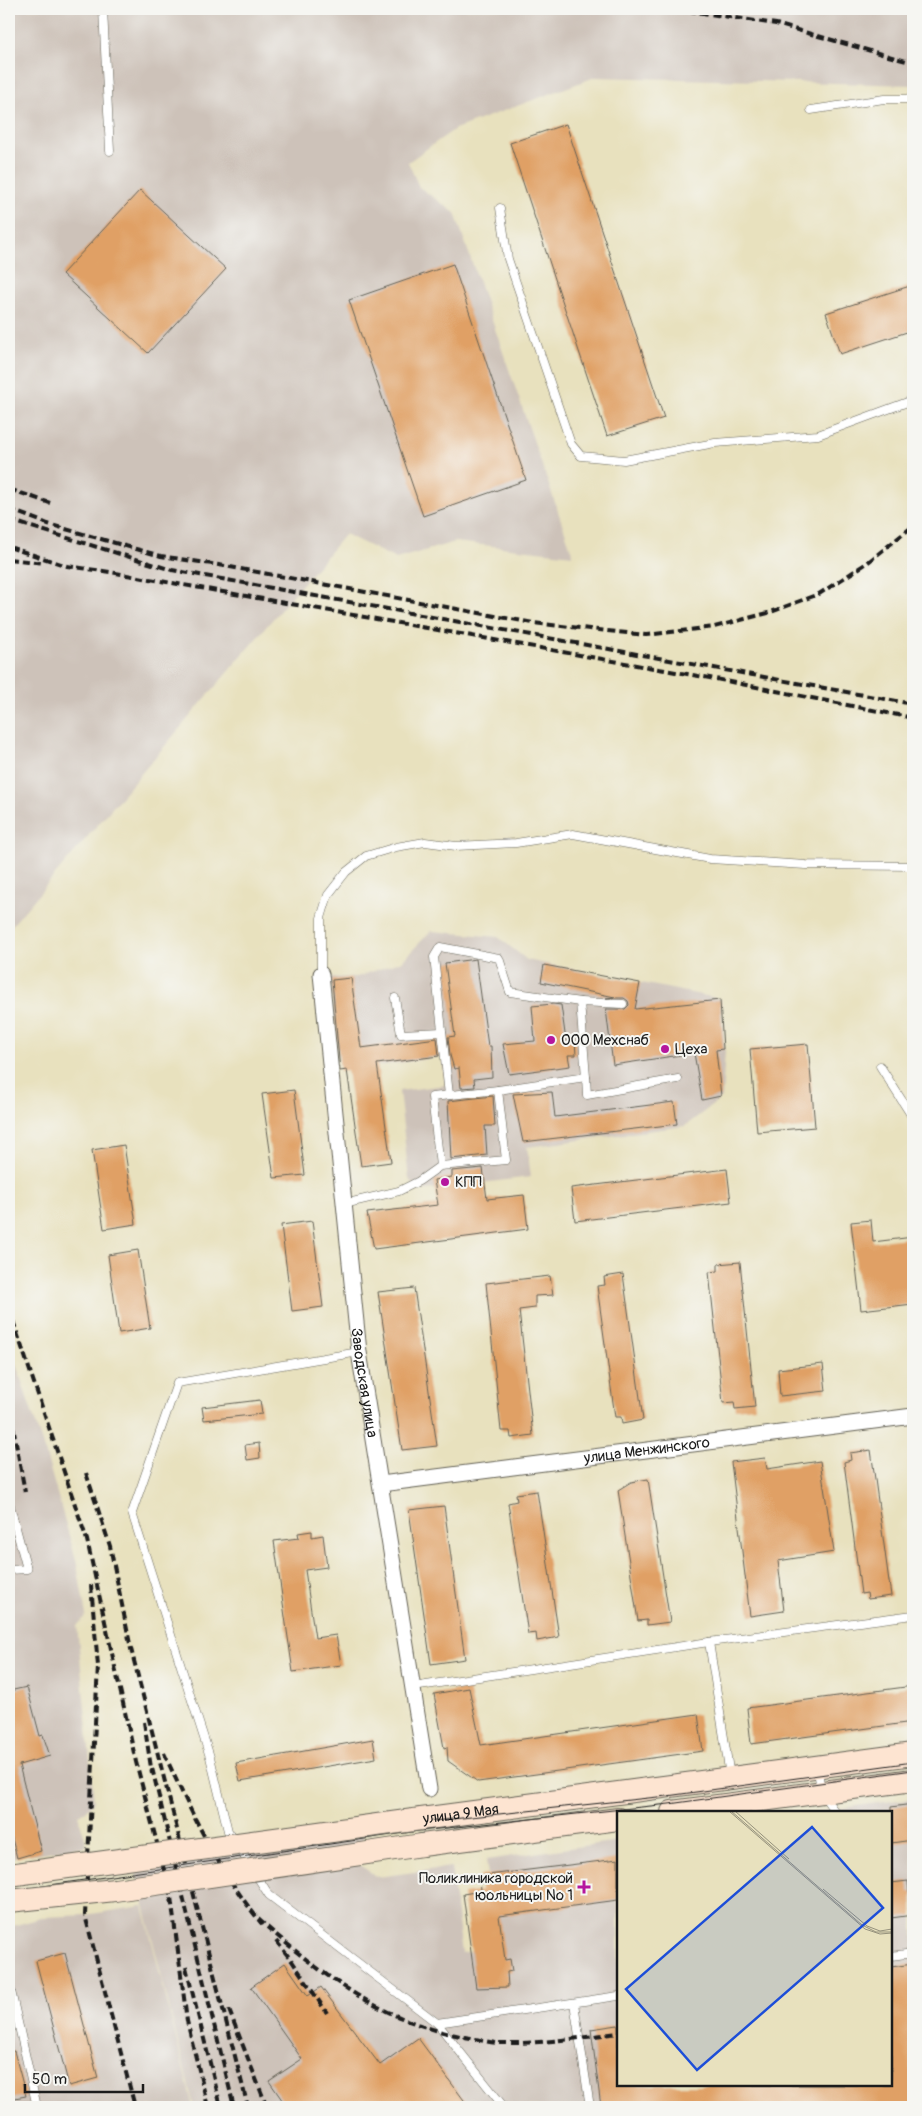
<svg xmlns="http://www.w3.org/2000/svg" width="922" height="2116" font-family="Pangolin,sans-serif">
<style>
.industrial{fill:#cdc2b9}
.building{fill:#e0a065}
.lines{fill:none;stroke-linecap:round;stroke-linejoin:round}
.lane-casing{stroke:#636155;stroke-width:9}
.street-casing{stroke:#636155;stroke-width:17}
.secondary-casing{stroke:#636155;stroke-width:24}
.lane{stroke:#fff;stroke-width:8}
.street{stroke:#fff;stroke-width:15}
.secondary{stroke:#fde4d1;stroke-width:22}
.tram{stroke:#1c1c1c;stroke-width:1}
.rail{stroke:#1c1c1c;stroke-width:4;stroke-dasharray:8 4;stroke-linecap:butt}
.secondary-bridge-casing{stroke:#636155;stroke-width:24;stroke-linecap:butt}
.secondary-bridge{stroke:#fde4d1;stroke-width:22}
.poi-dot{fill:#b5179e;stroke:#f6f6f2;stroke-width:2}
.labels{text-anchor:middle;stroke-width:4;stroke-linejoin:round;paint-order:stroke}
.poi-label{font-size:15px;fill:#1c1c1c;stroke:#f6f6f2;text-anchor:start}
.street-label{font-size:15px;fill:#1c1c1c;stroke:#f6f6f2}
.inset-road{fill:none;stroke:#96927d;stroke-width:1}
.view{fill:#1d4ed8;fill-opacity:0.15;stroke:#1d4ed8;stroke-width:2.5}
.inset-edge{fill:none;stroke:#1c1c1c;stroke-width:2.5}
</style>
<rect width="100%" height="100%" fill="#f6f6f2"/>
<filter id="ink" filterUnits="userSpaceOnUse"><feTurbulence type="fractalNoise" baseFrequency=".02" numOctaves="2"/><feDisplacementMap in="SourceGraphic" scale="10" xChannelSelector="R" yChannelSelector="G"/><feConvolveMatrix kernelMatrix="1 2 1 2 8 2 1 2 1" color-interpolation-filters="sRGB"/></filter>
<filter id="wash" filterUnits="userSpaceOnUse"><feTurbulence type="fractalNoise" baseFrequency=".0096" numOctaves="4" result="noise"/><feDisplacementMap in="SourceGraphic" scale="20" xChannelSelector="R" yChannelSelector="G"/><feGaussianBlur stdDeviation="1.12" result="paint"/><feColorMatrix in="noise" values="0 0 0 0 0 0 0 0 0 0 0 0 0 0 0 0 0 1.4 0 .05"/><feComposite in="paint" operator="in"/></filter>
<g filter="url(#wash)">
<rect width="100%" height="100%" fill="#e8e1be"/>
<!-- industrial -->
<g class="industrial">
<path d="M9,9H913V85L595,77L455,129L408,162L419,187L455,213L573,555L455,542L396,559L345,534L9,929Z"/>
<path d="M431,931L498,937L527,960L721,999L725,1051L722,1098L685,1126L527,1147L531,1177L418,1191L409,1179L399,1091L445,1085L442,1057L340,1071L330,978L357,977L402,961Z"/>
<path d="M9,1343L47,1458L76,1560L86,1615L77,1626L94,1801L86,1811L78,1815L87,1846L9,1858Z"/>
<path d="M913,1798V2107H194L131,1853L364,1834L360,1851L350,1859L378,1877L451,1867L462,1953L497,1946L486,1860L618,1841V2085H891V1812H815Z"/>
<path d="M143,1906L193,2107H9V1927L45,1917L85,1915Z"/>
</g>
<g id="blocks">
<!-- building -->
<g class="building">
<path d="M566,124L664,418L607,436L510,143Z"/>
<path d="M140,190L226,269L148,353L62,274Z"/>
<path d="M453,264L526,480L423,516L349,300Z"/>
<path d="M913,285V330L840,354L826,313Z"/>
<path d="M476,959L488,1046H491L492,1077L474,1079L475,1087L461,1088L459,1068L454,1069L450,1055L448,1037L455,1036L445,963Z"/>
<path d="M544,965L640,983L635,1009L720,1000L723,1049L716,1050L721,1096L702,1100L694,1053L613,1065L606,1009H625L629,1005L628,1001L624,998H606L615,997L541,982Z"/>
<path d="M351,978L361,1048L437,1038L439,1056L377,1064L391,1162L361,1166L347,1070L340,1071L332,980Z"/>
<path d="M553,1004L561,1005L566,1041L575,1040L576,1055H568L570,1066L509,1074L503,1044L535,1041L532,1006Z"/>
<path d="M808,1044L815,1127L757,1132L750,1049Z"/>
<path d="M294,1090L305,1175L274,1178L262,1094Z"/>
<path d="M552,1092L555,1117L674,1102L677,1124L523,1142L513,1094Z"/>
<path d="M493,1096L495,1126H485L487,1155L451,1159L448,1101Z"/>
<path d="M124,1145L136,1224L104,1229L92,1150Z"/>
<path d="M483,1168L487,1199L524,1195L528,1229L374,1249L367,1213L438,1205L434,1180L452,1177V1171Z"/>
<path d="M727,1169L731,1202L575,1221L571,1188Z"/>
<path d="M871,1220L873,1242L913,1237V1304L861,1310L851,1222Z"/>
<path d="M312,1221L323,1307L292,1311L281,1225Z"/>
<path d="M138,1250L150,1328L119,1333L108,1255Z"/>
<path d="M740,1262L755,1407L735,1409L734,1402L723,1403L709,1272L718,1271V1264Z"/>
<path d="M623,1274L643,1420L622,1424L621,1417H615L597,1286L605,1285L604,1277Z"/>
<path d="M550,1276L553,1295L535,1296V1308L519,1310L533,1435L511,1438L510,1431H501L486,1283Z"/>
<path d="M414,1288L437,1446L402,1450L378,1292Z"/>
<path d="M823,1364L826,1391L780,1396L778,1369Z"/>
<path d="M260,1400L262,1414L204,1420L202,1407Z"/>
<path d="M259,1443L260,1458L247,1460L245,1445Z"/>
<path d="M871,1450L891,1596L868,1599L867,1593L861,1594L844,1462L851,1460L850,1453Z"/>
<path d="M765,1458L767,1469L820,1461L834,1552L778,1561L784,1611L750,1616L731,1462Z"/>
<path d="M648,1479L670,1622L647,1625V1620L638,1621L618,1490L631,1482Z"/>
<path d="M537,1491L559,1637L537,1641L536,1633L528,1634L508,1503L517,1501L516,1494Z"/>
<path d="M444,1506L465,1659L431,1664L409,1510Z"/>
<path d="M312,1531V1537L323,1535L327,1567L305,1570L315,1638L336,1635L341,1665L293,1672L274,1541L299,1538L298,1533Z"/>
<path d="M913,1686V1722L751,1744L747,1708Z"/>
<path d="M27,1687L40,1736L43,1735L50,1756L19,1765L41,1851L17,1858L9,1827V1691Z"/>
<path d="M469,1688L481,1745L698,1714L703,1751L478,1782L448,1761L447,1747L444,1748L434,1694Z"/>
<path d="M373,1739L376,1758L240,1781L236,1763Z"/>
<path d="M913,1804V1840L891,1843V1807Z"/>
<path d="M618,1859V1900L499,1916L505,1960L510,1959L512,1971L507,1972L508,1987L476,1988L463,1894L481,1891L480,1876Z"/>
<path d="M908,1881L909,1892H912L913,1915L891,1918V1883Z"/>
<path d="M65,1953L98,2078L69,2086L36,1961Z"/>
<path d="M285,1963L308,1996L321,1987L380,2065L418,2038L469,2107H287L269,2081L302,2059L251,1987Z"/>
<path d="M913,1964V2107H601L591,2029L618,2025V2085H891V1967Z"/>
<path d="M14,2051L26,2096L9,2099V2052Z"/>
</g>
</g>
</g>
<g filter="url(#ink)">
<use href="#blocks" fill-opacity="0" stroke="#636155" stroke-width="1"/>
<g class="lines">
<!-- lane casing -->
<g class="lane-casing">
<g id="lane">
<path d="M103,9L110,151"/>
<path d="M811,110L884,99H913"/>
<path d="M500,208L508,259L571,444L581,456L624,460L715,443L818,435L913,400"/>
<path d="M321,974V918L328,895L346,872L366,856L396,847L425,842L456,846L516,843L573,834L710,859L806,865L913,866"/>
<path d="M395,998L401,1034L442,1032"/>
<path d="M880,1066L913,1118"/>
<path d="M586,1077L580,1002L623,1004"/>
<path d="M498,1090L586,1077L587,1095L678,1079"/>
<path d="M449,1095L434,957L440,947L499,958L510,992L580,1002"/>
<path d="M344,1204L399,1191L419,1181L440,1166L506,1160L498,1090L432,1097L440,1166"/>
<path d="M359,1352L177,1383L132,1513L210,1757L228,1831L269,1895L437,2023L618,1996"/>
<path d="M9,1502L27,1569L9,1570"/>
<path d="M709,1642L730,1776"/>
<path d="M413,1687L709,1642L913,1615"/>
<path d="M818,1769L821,1792L835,1812"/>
<path d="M891,1956L913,1953"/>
<path d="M9,1982L37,2107"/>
<path d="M574,2003L590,2107"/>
<path d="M437,2023L504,2107"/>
</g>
</g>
<!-- street casing -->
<g class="street-casing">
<g id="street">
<path id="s1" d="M321,974L359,1352L429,1789"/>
<path id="s2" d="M381,1484L913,1416"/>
</g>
</g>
<!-- secondary casing -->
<g class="secondary-casing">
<g id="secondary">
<path d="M672,1812L913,1780"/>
<path id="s3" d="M421,1819L913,1754"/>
<path d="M422,1845L618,1819"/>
</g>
</g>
<!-- lane -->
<use href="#lane" class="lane"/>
<!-- street -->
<use href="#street" class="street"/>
<!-- secondary -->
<use href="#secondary" class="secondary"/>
<!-- tram -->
<g class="tram">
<path d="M9,1883L415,1823L667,1796L913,1762"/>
<path d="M9,1891L419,1831L669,1804L913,1770"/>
</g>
<!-- rail -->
<g class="rail">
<path d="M676,9L776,24L913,63"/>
<path d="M9,489L50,503"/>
<path d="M9,509L48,524L161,556L225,566L533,623L646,635L714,627L768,613L819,594L867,563L913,526"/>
<path d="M9,520L172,570L913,704"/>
<path d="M9,547L67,566L110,572L721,680L913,718"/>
<path d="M9,559L44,563"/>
<path d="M9,1309L87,1540L136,1762L171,1897L187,2021L208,2107"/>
<path d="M9,1405L25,1492"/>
<path d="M86,1473L110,1546L131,1649L248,2107"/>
<path d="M91,1585L98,1666L85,1915L135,2107"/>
<path d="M144,1722L152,1774"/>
<path d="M164,1753C192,1815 219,1871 262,1924"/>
<path d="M152,1768L234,2107"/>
<path d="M258,1919C322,1975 384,2024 471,2038C480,2040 491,2043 501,2043C540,2044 579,2038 618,2033"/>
<path d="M276,1941L292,1961L327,2013"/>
<path d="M186,1967L221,2107"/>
<path d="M229,2010L267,2107"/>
</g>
<!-- secondary-bridge casing -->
<g class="secondary-bridge-casing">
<g id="secondary-bridge">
<path d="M9,1875L421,1819"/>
<path d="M9,1901L115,1890L422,1845"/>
</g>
</g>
<!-- secondary-bridge -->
<use href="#secondary-bridge" class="secondary-bridge"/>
</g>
</g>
<!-- markers -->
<g class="poi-dot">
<circle cx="551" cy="1040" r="5"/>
<circle cx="665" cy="1049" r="5"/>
<circle cx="445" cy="1182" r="5"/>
<path d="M581.5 1879.5h5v5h5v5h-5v5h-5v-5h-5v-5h5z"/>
</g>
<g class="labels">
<!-- poi labels -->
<g class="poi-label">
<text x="561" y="1045">ООО Мехснаб</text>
<text x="675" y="1054">Цеха</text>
<text x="455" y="1187">КПП</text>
<text x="573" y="1883" text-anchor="end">Поликлиника городской<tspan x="573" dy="17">юольницы № 1</tspan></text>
</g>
<!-- street labels -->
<g class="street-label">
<text dy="5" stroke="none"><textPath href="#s1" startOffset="411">Заводская улица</textPath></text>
<text dy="5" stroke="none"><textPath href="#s2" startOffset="268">улица Менжинского</textPath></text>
<text dy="5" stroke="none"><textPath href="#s3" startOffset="40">улица 9 Мая</textPath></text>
</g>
</g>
<!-- overview -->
<g transform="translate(617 1811)">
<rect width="275" height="275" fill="#e8e1be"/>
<path class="inset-road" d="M112,0L248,118L263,123L275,122M114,0L245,114L259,121H275M118,0L172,48M206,78L250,115L263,120L275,118"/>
<path class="view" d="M195,16L266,97L80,259L9,178Z"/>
<rect width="275" height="275" class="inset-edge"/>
</g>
<!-- margin -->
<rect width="922" height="2116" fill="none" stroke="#f6f6f2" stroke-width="30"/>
<!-- scale -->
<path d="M25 2084v8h118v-8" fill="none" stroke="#1c1c1c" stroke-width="2.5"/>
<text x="32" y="2084" font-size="15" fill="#1c1c1c" stroke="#f6f6f2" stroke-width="4" paint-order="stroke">50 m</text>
</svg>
